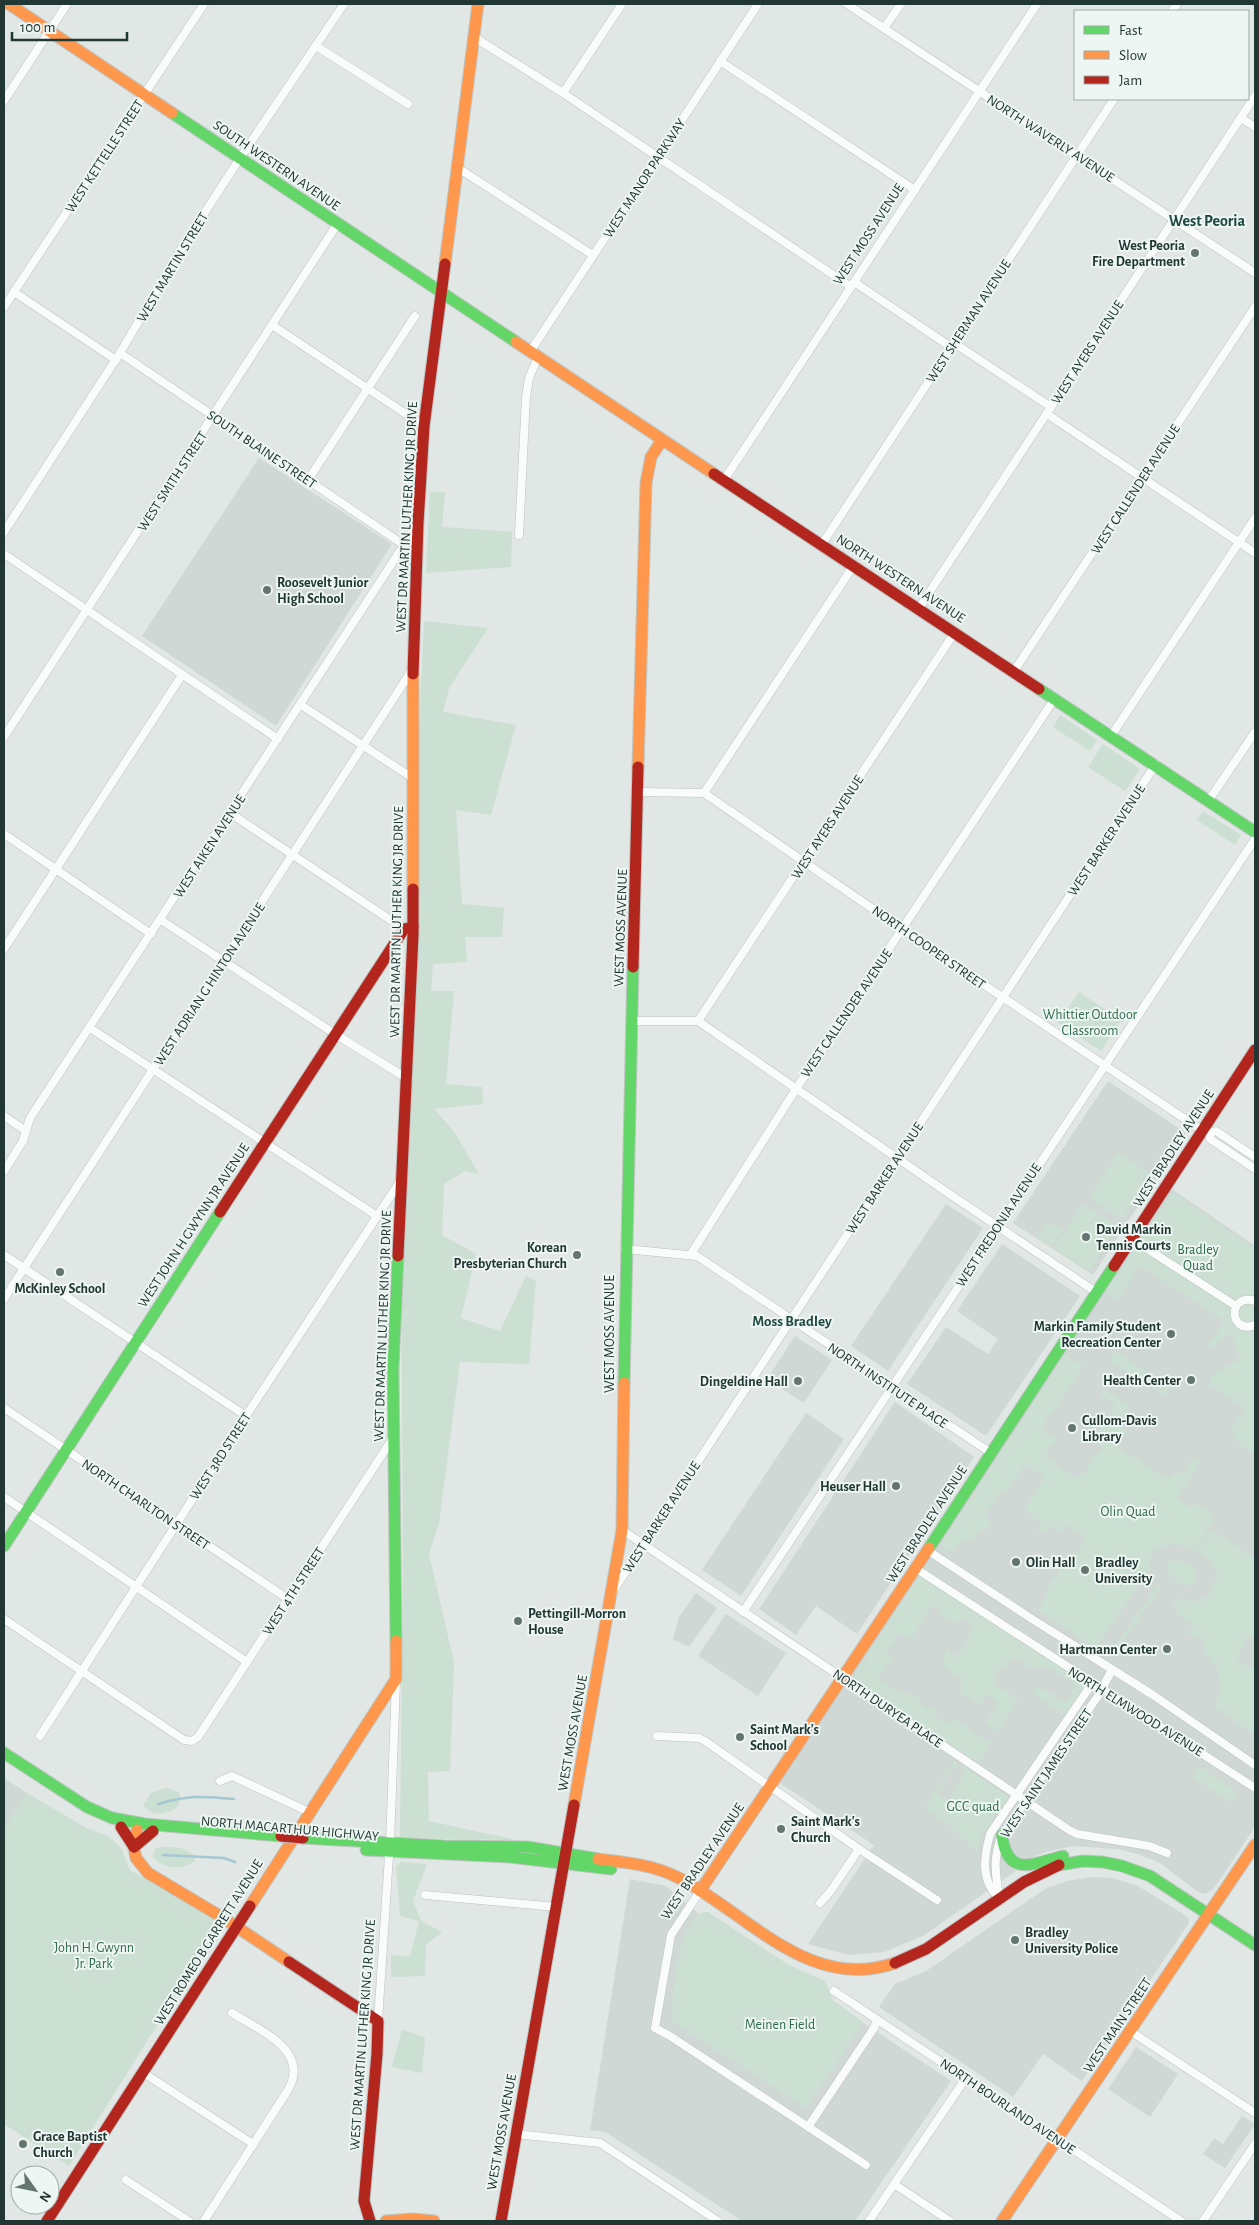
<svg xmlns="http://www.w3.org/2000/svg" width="1259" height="2225" font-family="'Alegreya Sans',sans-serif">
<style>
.built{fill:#cfd8d4}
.green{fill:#cbdfd2}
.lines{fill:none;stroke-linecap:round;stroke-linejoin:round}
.stream{stroke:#a5c8d2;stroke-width:2.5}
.street-casing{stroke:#bec3c1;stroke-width:9}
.fast-casing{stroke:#bec4c2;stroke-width:13}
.slow-casing{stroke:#bec4c2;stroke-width:13}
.jam-casing{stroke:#bec4c2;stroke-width:13}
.street{stroke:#fafbfb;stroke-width:8}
.fast{stroke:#63d668;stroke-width:11}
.slow{stroke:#ff974d;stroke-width:11}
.jam{stroke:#b3261e;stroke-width:11}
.jam-bridge-casing{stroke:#bec4c2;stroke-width:13;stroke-linecap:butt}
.jam-bridge{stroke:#b3261e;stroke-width:11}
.poi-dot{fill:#647571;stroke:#eef6f3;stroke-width:2}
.labels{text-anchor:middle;stroke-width:4;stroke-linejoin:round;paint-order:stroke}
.street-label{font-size:14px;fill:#213733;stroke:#eef6f3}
.poi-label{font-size:14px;font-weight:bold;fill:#213733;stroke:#eef6f3;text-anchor:start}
.park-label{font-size:14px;fill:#2f6a4b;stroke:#eef6f3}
.neighbourhood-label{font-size:15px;font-weight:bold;fill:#1f4741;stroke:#eef6f3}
.quarter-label{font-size:16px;font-weight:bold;fill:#1f4741;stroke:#eef6f3}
</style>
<rect width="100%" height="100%" fill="#e1e7e4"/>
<!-- built -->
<g class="built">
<path d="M259,458L392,544L276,726L142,636Z"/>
<path d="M1108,1081L1186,1133L1093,1275L1013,1223Z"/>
<path d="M1166,1185L1255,1246V1827L1215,1887L1206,1894L1198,1892L1160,1863L1138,1854L1117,1849L1072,1846L1046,1852L1029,1859L1017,1857L1010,1867L1016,1871L923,1936L884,1952L850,1955L808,1944L874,1845L775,1780Z"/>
<path d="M946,1204L983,1228L888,1371L851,1346Z"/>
<path d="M1002,1244L1080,1296L986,1436L907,1384L946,1327L988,1354L998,1339L957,1311Z"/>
<path d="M795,1336L832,1360L804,1403L767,1379Z"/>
<path d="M895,1402L974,1457L857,1634L816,1606L796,1635L759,1609Z"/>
<path d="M806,1413L844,1439L741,1596L702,1570Z"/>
<path d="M696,1593L717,1608L689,1647L673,1639L679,1617Z"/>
<path d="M726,1614L786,1653L758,1696L698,1656Z"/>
<path d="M4,1778L27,1793L4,1829Z"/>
<path d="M1091,1877L1113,1878L1138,1886L1188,1917L1189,1923L1082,2081L1043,2054L1013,2097L879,2007L895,1984L926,1971L1045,1889L1067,1881Z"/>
<path d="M630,1879L666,1886L700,1915L951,2081L855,2221H742L605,2132L590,2130Z"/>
<path d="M1136,2047L1178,2074L1150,2117L1108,2089Z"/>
<path d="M1242,2116L1255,2124L1225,2168L1203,2154L1214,2138L1223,2144Z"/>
</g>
<!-- green -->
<g class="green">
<path d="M430,492H445L442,527L512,532L511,567L426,573Z"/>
<path d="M424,621L488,628L449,688L443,712L516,725L491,815L456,810L462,904L504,908L502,937H465L467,962L433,964L431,991H454L446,1084L482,1087L483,1104L434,1109L453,1130L479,1174L465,1171L444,1184L442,1235L476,1254L461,1318L500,1331L526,1276L536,1281L529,1364L460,1362L439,1523L429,1554L454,1662L450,1771L428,1772L429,1821L516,1840L400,1838L403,1565L401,1239L416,1017L418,751Z"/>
<path d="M1060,715L1097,740L1090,751L1053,727Z"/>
<path d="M1103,744L1140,769L1125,791L1088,767Z"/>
<path d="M1203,811L1241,835L1235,845L1197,820Z"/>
<path d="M1079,992L1121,1020L1101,1051L1058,1023Z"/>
<path d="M1121,1154L1149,1173L1150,1177L1124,1216L1120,1218L1092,1200L1090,1195L1116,1156Z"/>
<path d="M1172,1192L1255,1248L1254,1454L1237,1443L1231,1429L1245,1408L1211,1386L1209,1379L1218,1371L1240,1360L1231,1334L1208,1348L1205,1344L1213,1338L1224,1321L1140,1266L1119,1300L1105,1291Z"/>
<path d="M1081,1206H1087L1115,1224L1116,1229L1091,1269L1086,1270L1057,1251L1055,1246Z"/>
<path d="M1050,1223L1062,1231L1051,1247L1037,1238L1046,1224Z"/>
<path d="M1114,1351L1170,1386L1164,1396L1109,1360Z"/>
<path d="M1065,1355L1084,1366L1052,1415L1050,1414L1042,1427L1046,1430L1045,1432L1057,1439L1053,1445L1051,1443L1045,1457L1078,1479L1082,1473L1084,1474L1088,1468L1087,1466L1095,1453L1098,1454L1102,1447L1098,1444L1100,1442L1094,1438L1116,1406L1100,1395L1104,1389L1130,1407L1118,1425L1127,1431L1125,1435L1120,1432L1114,1441L1119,1444L1118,1447L1167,1479L1174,1473H1183L1193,1457L1201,1463L1177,1498L1191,1508L1194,1503L1213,1514L1211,1517L1214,1519L1195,1551C1176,1540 1147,1541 1150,1570L1096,1648L1093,1647L1038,1610L1047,1594L1045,1592L1073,1552L1077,1554L1086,1538L1064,1524L1059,1532L1049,1526L1043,1534L1037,1530L1041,1523L1028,1514L1029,1512L1024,1508L1045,1477L1025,1464L1008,1490L1000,1493L984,1516L992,1522L985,1532L981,1529L972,1542L966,1538L963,1543L960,1541L952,1553L940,1545Z"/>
<path d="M1211,1529L1255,1558V1638L1248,1635L1237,1661L1255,1670V1735L1213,1706L1221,1693L1217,1668L1205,1653L1204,1641L1187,1634L1193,1625L1175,1613L1176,1607L1172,1599H1185L1194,1602L1203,1599L1213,1590L1216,1573L1208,1560L1196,1551Z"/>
<path d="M1174,1560C1186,1560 1196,1566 1198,1578L1194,1584L1184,1586L1170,1576L1167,1567L1170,1562Z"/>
<path d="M923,1578L1090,1686L1069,1717L1032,1694L1038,1686L1065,1702L1072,1696V1691L1075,1685C1064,1678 1047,1659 1035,1670L1012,1656L1005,1667L1001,1665L994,1677L997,1679L994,1683L1019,1699L998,1731L985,1723L998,1703L986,1695L979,1705L960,1692L961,1679L941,1665L947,1650L957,1656L963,1646L965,1647L972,1625L962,1617L957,1624L940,1614L942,1610L933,1605L911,1639L900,1632L894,1640L898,1643L896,1646L893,1644L885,1653L892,1658L878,1679L901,1693L918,1696L924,1708L939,1709L935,1716L947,1724L952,1718L990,1743C988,1752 983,1757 978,1763L856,1681L854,1676L917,1579Z"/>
<path d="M1157,1585H1161V1587L1113,1658L1109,1655Z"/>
<path d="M955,1760L959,1763L954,1770L952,1769L937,1793L948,1800L963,1777L960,1775L965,1767L1008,1796L981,1837L977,1853L944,1821L924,1808Z"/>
<path d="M1201,1767L1237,1792L1230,1803L1195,1779L1193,1775L1197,1768Z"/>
<path d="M166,1788L179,1792C186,1807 166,1816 154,1813C150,1811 147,1809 143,1806L151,1793Z"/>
<path d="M27,1793L86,1828L108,1836L121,1848L130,1870L217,1920L215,1923L217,1929L69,2166L4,2124V1829Z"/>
<path d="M161,1847C173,1847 187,1846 195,1858L194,1862C182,1870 163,1869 153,1857L155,1849Z"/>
<path d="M400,1862L427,1864L413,1901L421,1921L442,1932L426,1945L425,1976L391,1977V1955L410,1957L419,1921L400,1916L396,1865H399Z"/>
<path d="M703,1912H708L789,1965L825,1981L833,2000L862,2021V2025L809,2105L804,2107L673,2022L671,2018C675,1987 674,1930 703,1912Z"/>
<path d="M402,2029L425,2038L422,2073L392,2067Z"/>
</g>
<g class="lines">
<!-- stream -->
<g class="stream">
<path d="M158,1804C188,1795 203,1796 234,1799"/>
<path d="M163,1855L224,1858L235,1862"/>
</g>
<!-- street casing -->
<g class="street-casing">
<g id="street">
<path d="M847,4L1255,273"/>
<path d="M1172,11L1177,4"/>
<path d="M884,28L901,4"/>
<path d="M474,37L563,93L851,287"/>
<path d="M316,46L408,104"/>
<path d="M720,61L915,190"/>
<path d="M563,93L622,4"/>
<path d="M4,101L67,4"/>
<path d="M1241,118L1255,127"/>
<path d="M458,168L593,255"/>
<path d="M854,282L951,347"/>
<path d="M14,292L116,360"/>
<path d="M4,307L204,4"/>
<path d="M272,325L424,426"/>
<path d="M954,343L1051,407"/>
<path d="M530,352L758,4"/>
<path d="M120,353L404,545"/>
<path d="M1047,414L1255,553"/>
<path d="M308,480L415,316"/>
<path d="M724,480L1037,4"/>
<path d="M4,532L120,353L180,251L240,158L344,4"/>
<path d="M519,535L526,397L529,378L538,357"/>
<path d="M822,544L1114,99"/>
<path d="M4,554L278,739"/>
<path d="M919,608L1255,96"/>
<path d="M1014,671L1255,307"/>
<path d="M301,705L414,779"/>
<path d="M1111,736L1255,518"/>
<path d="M4,737L338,223"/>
<path d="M638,792L704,793L953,964L1203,1131L1210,1133L1216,1131L1255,1157"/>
<path d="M704,793L854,565"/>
<path d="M1209,800L1255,732"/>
<path d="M230,813L404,929"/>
<path d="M4,834L151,934"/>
<path d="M161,920L335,1034L408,1079"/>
<path d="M4,949L182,675"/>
<path d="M632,1021H698L948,1193L1096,1292"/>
<path d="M698,1021L955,632"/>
<path d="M90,1028L377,1216"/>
<path d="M4,1116L26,1131"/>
<path d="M1210,1133V1139L1255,1169"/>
<path d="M4,1171L23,1141L30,1118L417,525"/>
<path d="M1132,1239L1236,1306"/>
<path d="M625,1249L697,1256L991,1453"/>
<path d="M691,1254L796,1089L1055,698"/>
<path d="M4,1255L246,1416"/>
<path d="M4,1299L412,670"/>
<path d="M1255,1301C1227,1292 1229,1336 1255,1325"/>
<path d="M4,1408L288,1599"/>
<path d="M4,1497L247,1662"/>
<path d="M622,1530L1069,1830L1077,1834L1149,1846L1167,1853"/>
<path d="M927,1550L1032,1619L1153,1695L1255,1765"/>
<path d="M915,1568L1255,1788"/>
<path d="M613,1591L1156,764"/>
<path d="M743,1612L1255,839"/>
<path d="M4,1619L184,1740L192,1741L198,1737L393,1438"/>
<path d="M40,1736L246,1416L401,1180"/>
<path d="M657,1736L699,1738L705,1741L859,1849L937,1900"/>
<path d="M220,1781L232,1776L309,1812"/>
<path d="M390,1844L396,1681"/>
<path d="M700,1891L671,1935L655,2028L670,2036L866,2165"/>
<path d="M425,1895L556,1907"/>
<path d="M999,1898C996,1873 992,1860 1002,1835L1098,1696L1112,1670"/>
<path d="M999,1898C980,1880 984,1857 990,1834L1093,1682"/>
<path d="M820,1903L830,1892L859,1849"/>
<path d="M834,1991L1181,2221"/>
<path d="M378,2021L389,1856L385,1852"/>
<path d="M1130,2031L1255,2113"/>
<path d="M142,2072L253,2144"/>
<path d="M808,2127L874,2028L877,2020"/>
<path d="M516,2134L600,2143L718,2221"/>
<path d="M126,2180L189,2221"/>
<path d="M894,2184L950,2221"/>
<path d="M204,2221L288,2090C311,2050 259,2030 232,2013"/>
<path d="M869,2221L966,2078"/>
<path d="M1203,2221L1255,2144"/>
</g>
</g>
<!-- fast casing -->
<g class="fast-casing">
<g id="fast">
<path d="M172,113L516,342"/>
<path d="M1039,689L1255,832"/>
<path d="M624,1383L633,967"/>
<path d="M4,1546L220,1212"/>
<path d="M929,1548L1114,1266"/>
<path d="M396,1641L393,1370L398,1256"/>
<path d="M4,1753L87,1807L112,1818L145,1824L281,1836"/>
<path d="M1002,1835C1007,1878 1033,1864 1063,1856"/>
<path d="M303,1838L444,1846L528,1847L598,1859"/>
<path d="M366,1850L510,1857L611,1869"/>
<path d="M1059,1865L1083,1861L1103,1862L1122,1866L1150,1876L1255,1945"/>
</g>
</g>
<!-- slow casing -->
<g class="slow-casing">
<g id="slow">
<path d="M9,4L172,113"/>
<path d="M445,264L478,4"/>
<path d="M516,342L714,474"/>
<path d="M413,674V889"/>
<path d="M638,767L646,483L651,457L662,440"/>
<path d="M574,1805L622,1530L624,1383"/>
<path d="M137,1830L134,1848L136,1858L148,1873L225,1919L289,1962"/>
<path d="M598,1859C625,1862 654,1865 679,1878C747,1913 810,1993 895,1963"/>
<path d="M700,1891L929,1548"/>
<path d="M250,1906L396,1679V1641"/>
<path d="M386,2221L413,2219L434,2221"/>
<path d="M1002,2221L1255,1845"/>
</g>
</g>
<!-- jam casing -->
<g class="jam-casing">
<g id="jam">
<path d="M714,474L1039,689"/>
<path d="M413,674L418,523L424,426L445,264"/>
<path d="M633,967L638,767"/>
<path d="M220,1212L404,929L413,927"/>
<path d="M398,1256L413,935V889"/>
<path d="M1114,1266L1255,1050"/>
<path d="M121,1827L134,1847"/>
<path d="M134,1847L153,1831"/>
<path d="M289,1962L378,2021L377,2054L364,2201L370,2221"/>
<path d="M895,1963L926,1949L1024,1882L1059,1865"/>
<path d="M47,2221L250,1906"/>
<path d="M501,2221L574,1805"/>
</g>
</g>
<!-- street -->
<use href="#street" class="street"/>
<!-- fast -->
<use href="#fast" class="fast"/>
<!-- slow -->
<use href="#slow" class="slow"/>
<!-- jam -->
<use href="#jam" class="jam"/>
<!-- jam-bridge casing -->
<g class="jam-bridge-casing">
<path id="jam-bridge" d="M281,1836L303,1838"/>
</g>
<!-- jam-bridge -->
<use href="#jam-bridge" class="jam-bridge"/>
</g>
<!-- markers -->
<g class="poi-dot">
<circle cx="1195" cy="253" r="5"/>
<circle cx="267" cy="590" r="5"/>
<circle cx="1086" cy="1237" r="5"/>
<circle cx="577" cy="1255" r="5"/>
<circle cx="60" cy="1272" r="5"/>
<circle cx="1171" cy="1334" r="5"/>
<circle cx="1191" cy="1380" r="5"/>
<circle cx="798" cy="1381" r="5"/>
<circle cx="1072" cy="1428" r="5"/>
<circle cx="896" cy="1486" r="5"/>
<circle cx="1016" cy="1562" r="5"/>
<circle cx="1085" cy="1570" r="5"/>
<circle cx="518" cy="1621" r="5"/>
<circle cx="1167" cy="1649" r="5"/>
<circle cx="740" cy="1737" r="5"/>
<circle cx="781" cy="1829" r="5"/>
<circle cx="1015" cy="1940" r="5"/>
<circle cx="23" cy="2144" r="5"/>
</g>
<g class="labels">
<!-- street labels -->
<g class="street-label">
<text transform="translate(1051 138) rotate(33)" y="5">NORTH WAVERLY AVENUE</text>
<text transform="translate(104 156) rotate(-57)" y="5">WEST KETTELLE STREET</text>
<text transform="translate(277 165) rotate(34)" y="5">SOUTH WESTERN AVENUE</text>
<text transform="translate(644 178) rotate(-57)" y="5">WEST MANOR PARKWAY</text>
<text transform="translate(868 234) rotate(-57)" y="5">WEST MOSS AVENUE</text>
<text transform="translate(172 267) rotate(-59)" y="5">WEST MARTIN STREET</text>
<text transform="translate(968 321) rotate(-57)" y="5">WEST SHERMAN AVENUE</text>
<text transform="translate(1087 352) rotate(-57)" y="5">WEST AYERS AVENUE</text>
<text transform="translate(262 449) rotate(34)" y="5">SOUTH BLAINE STREET</text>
<text transform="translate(172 481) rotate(-57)" y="5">WEST SMITH STREET</text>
<text transform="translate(1135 489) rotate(-57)" y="5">WEST CALLENDER AVENUE</text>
<text transform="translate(406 517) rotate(-87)" y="5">WEST DR MARTIN LUTHER KING JR DRIVE</text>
<text transform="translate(901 578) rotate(33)" y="5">NORTH WESTERN AVENUE</text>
<text transform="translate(827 827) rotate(-57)" y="5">WEST AYERS AVENUE</text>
<text transform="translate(1106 840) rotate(-57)" y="5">WEST BARKER AVENUE</text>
<text transform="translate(209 846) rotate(-57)" y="5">WEST AIKEN AVENUE</text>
<text transform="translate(396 922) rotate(-89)" y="5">WEST DR MARTIN LUTHER KING JR DRIVE</text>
<text transform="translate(620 928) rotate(-88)" y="5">WEST MOSS AVENUE</text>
<text transform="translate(929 947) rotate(35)" y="5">NORTH COOPER STREET</text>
<text transform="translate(209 984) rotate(-57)" y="5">WEST ADRIAN G HINTON AVENUE</text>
<text transform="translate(846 1013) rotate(-56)" y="5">WEST CALLENDER AVENUE</text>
<text transform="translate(1173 1148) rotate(-57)" y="5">WEST BRADLEY AVENUE</text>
<text transform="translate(884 1178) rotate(-57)" y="5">WEST BARKER AVENUE</text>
<text transform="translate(193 1225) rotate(-57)" y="5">WEST JOHN H GWYNN JR AVENUE</text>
<text transform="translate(998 1225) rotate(-57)" y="5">WEST FREDONIA AVENUE</text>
<text transform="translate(382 1326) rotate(-88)" y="5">WEST DR MARTIN LUTHER KING JR DRIVE</text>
<text transform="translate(609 1334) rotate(-90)" y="5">WEST MOSS AVENUE</text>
<text transform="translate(888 1385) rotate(34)" y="5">NORTH INSTITUTE PLACE</text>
<text transform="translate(220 1456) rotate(-57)" y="5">WEST 3RD STREET</text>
<text transform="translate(146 1504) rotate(34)" y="5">NORTH CHARLTON STREET</text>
<text transform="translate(661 1517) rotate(-57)" y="5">WEST BARKER AVENUE</text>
<text transform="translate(926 1524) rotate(-57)" y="5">WEST BRADLEY AVENUE</text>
<text transform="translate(293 1591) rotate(-57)" y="5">WEST 4TH STREET</text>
<text transform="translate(888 1708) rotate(34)" y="5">NORTH DURYEA PLACE</text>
<text transform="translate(1136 1711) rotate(32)" y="5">NORTH ELMWOOD AVENUE</text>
<text transform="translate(572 1733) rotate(-80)" y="5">WEST MOSS AVENUE</text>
<text transform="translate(1046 1773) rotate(-56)" y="5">WEST SAINT JAMES STREET</text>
<text transform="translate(290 1828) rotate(5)" y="5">NORTH MACARTHUR HIGHWAY</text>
<text transform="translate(702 1861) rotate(-56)" y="5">WEST BRADLEY AVENUE</text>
<text transform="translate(208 1942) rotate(-58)" y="5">WEST ROMEO B GARRETT AVENUE</text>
<text transform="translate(1117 2025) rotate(-56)" y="5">WEST MAIN STREET</text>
<text transform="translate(362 2035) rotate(-86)" y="5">WEST DR MARTIN LUTHER KING JR DRIVE</text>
<text transform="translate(1008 2106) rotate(34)" y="5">NORTH BOURLAND AVENUE</text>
<text transform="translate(501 2132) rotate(-80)" y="5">WEST MOSS AVENUE</text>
</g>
<!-- poi labels -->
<g class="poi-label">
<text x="1185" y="250" text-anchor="end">West Peoria<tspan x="1185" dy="16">Fire Department</tspan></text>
<text x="277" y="587">Roosevelt Junior<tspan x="277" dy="16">High School</tspan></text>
<text x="1096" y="1234">David Markin<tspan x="1096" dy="16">Tennis Courts</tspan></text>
<text x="567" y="1252" text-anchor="end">Korean<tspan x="567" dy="16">Presbyterian Church</tspan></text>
<text x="60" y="1293" text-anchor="middle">McKinley School</text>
<text x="1161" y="1331" text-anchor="end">Markin Family Student<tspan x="1161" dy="16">Recreation Center</tspan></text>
<text x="1181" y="1385" text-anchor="end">Health Center</text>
<text x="788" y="1386" text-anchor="end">Dingeldine Hall</text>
<text x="1082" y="1425">Cullom-Davis<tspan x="1082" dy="16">Library</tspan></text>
<text x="886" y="1491" text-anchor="end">Heuser Hall</text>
<text x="1026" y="1567">Olin Hall</text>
<text x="1095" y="1567">Bradley<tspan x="1095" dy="16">University</tspan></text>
<text x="528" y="1618">Pettingill-Morron<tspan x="528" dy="16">House</tspan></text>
<text x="1157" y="1654" text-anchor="end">Hartmann Center</text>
<text x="750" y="1734">Saint Mark's<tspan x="750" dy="16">School</tspan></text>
<text x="791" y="1826">Saint Mark's<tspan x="791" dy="16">Church</tspan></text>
<text x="1025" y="1937">Bradley<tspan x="1025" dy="16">University Police</tspan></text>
<text x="33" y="2141">Grace Baptist<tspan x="33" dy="16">Church</tspan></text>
</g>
<!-- park labels -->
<g class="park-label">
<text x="1090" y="1019">Whittier Outdoor<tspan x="1090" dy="16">Classroom</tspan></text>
<text x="1198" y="1254">Bradley<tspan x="1198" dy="16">Quad</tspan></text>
<text x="1128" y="1516">Olin Quad</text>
<text x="973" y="1811">GCC quad</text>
<text x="94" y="1952">John H. Gwynn<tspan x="94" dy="16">Jr. Park</tspan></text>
<text x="780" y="2029">Meinen Field</text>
</g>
<!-- neighbourhood labels -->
<g class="neighbourhood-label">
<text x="792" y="1326">Moss Bradley</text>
</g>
<!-- quarter labels -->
<g class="quarter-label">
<text x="1207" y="226">West Peoria</text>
</g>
</g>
<!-- border -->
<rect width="1259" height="2225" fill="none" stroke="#213733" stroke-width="10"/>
<!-- legend -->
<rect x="1074" y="10" width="175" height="90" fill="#eef6f3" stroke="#9caaa6"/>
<rect x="1084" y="26" width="25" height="8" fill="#63d668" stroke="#9caaa6"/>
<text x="1119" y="35" font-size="15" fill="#213733">Fast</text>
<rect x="1084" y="51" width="25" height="8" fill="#ff974d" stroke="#9caaa6"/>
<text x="1119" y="60" font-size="15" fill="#213733">Slow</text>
<rect x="1084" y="76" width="25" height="8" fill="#b3261e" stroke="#9caaa6"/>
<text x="1119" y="85" font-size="15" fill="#213733">Jam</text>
<!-- north arrow -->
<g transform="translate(35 2190) rotate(123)"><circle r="24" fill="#eef6f3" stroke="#9caaa6"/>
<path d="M0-4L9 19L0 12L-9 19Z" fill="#647571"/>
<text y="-8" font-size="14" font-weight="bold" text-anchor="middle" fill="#213733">N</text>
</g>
<!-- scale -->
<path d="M12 32v8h115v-8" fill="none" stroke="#213733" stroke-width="2.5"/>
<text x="20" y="32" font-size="15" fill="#213733" stroke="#eef6f3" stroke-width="4" paint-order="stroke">100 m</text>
</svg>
